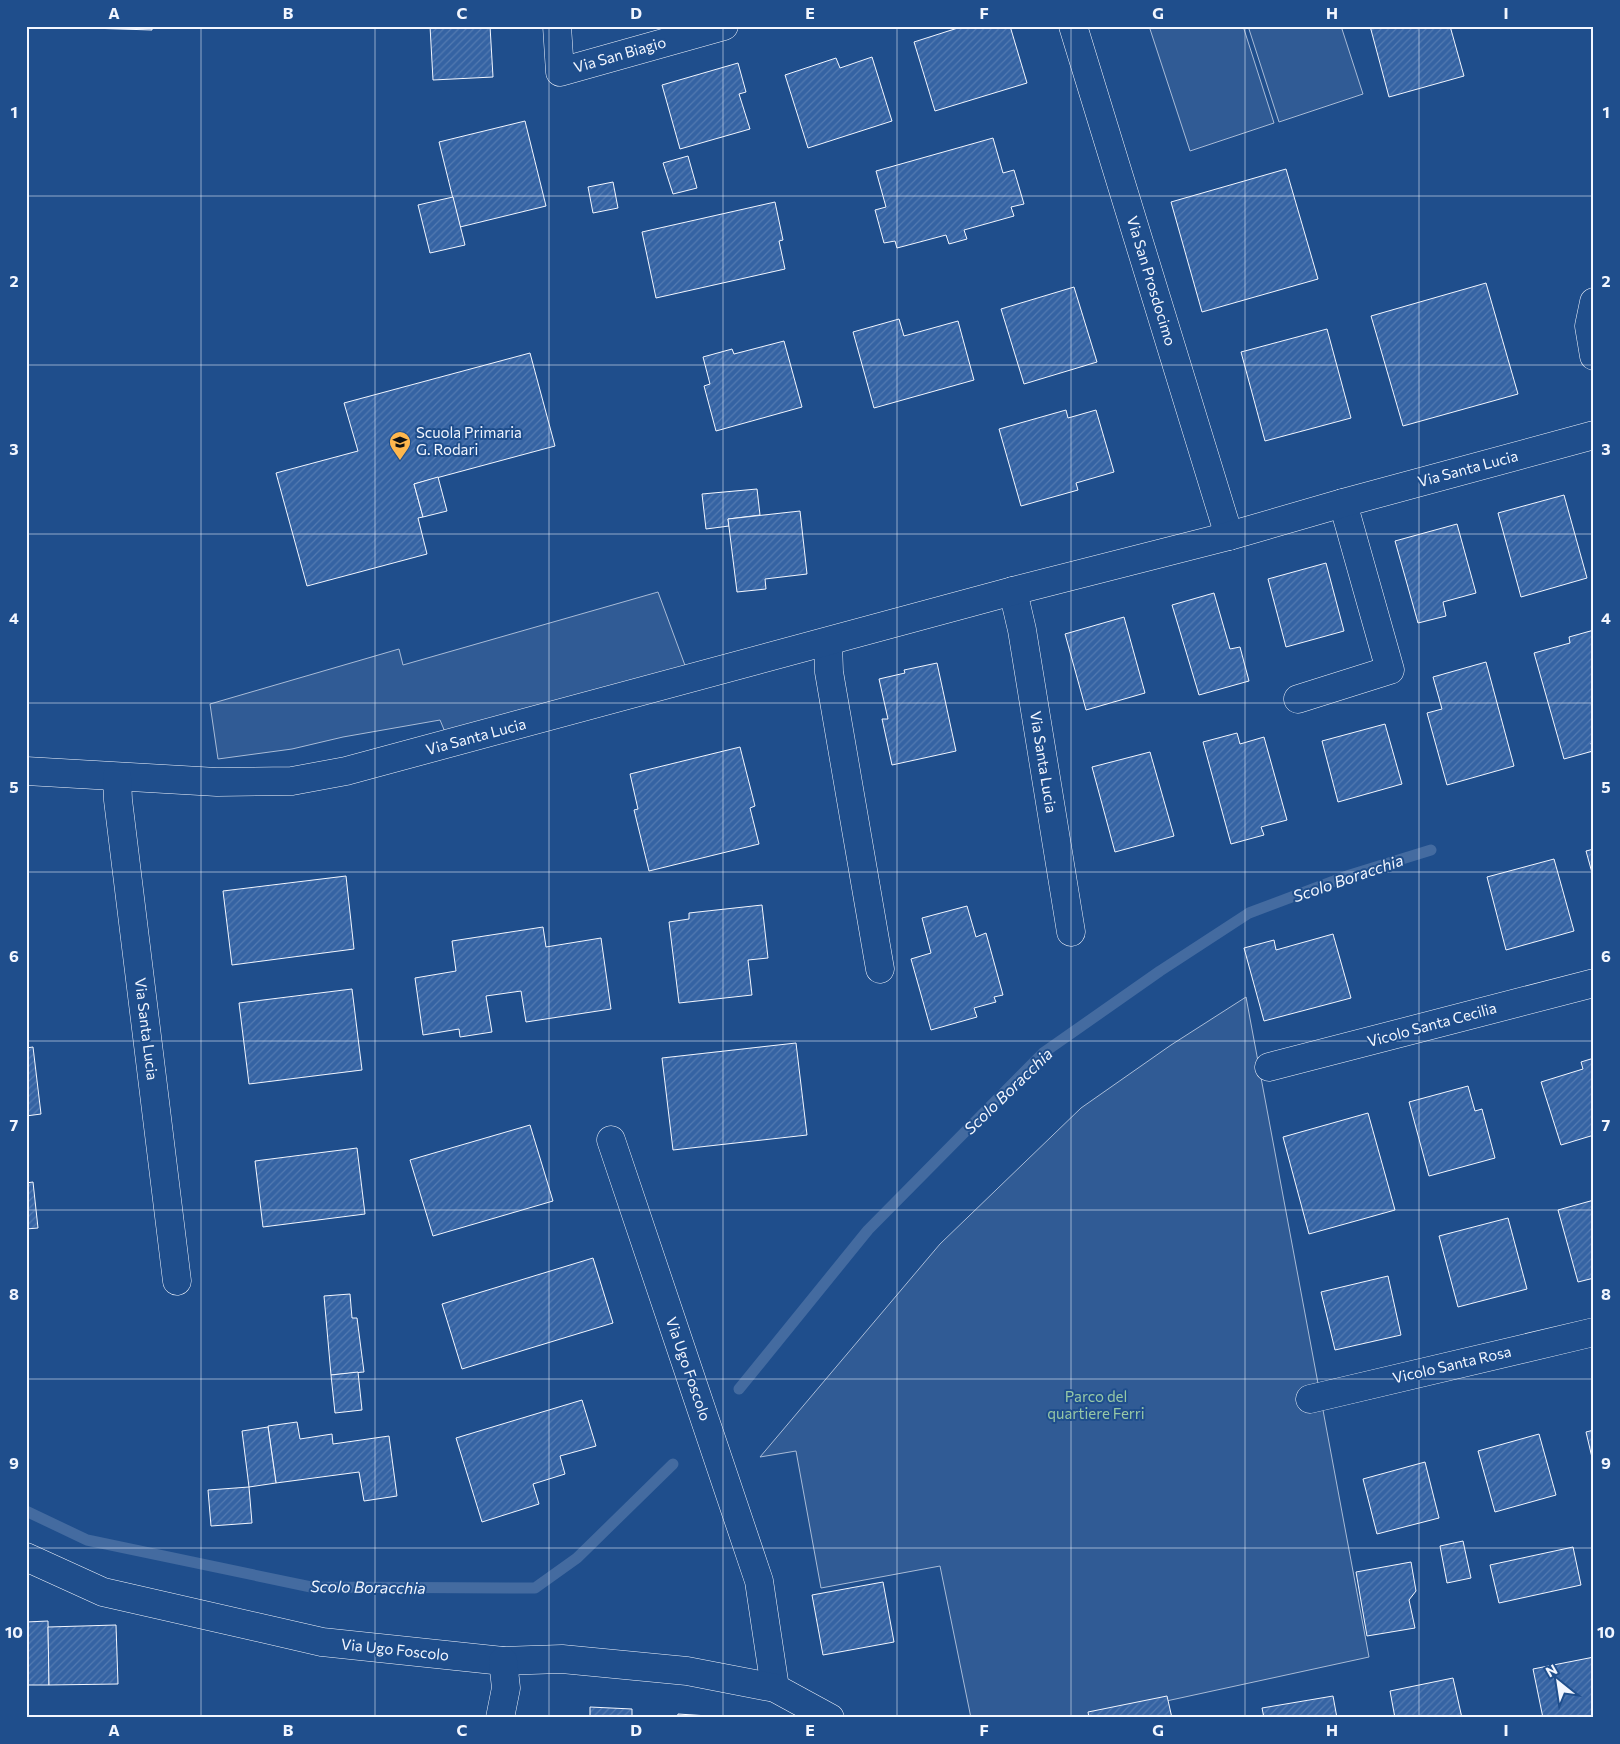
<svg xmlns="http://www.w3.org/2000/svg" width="1620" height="1744" font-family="Commissioner,sans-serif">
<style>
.built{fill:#305b95;stroke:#a8bbd7}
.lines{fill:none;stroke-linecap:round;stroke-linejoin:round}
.stream{stroke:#446ba0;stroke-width:11}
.building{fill:url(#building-hatch);stroke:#f2f6ff}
.minor-casing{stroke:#f2f6ff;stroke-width:29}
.minor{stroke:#1f4e8c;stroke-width:28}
.grid{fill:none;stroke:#f2f6ff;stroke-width:1;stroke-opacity:0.55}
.labels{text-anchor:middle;stroke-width:4;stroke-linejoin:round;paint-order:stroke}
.street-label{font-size:15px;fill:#f2f6ff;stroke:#1f4e8c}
.poi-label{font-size:15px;fill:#f2f6ff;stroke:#1f4e8c;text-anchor:start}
.park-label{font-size:15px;fill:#97c8a6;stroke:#1f4e8c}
.water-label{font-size:16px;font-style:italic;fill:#f2f6ff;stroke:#1f4e8c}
.neatline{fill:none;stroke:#f2f6ff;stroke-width:2}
.grid-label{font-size:16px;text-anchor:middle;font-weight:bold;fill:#f2f6ff}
</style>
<defs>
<pattern id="building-hatch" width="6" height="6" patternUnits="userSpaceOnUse" patternTransform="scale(1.25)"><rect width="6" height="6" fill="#3563a3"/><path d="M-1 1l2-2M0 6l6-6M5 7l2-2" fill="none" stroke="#537ab1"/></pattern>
</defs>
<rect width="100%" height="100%" fill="#1f4e8c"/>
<!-- built -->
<g class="built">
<path d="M1149,26H1243L1274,123L1190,151Z"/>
<path d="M1248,26H1341L1363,94L1279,122Z"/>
<path d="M658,592L690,679L450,744L440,720L343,737L292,749L218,759L210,704L399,649L403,665Z"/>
<path d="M1246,997L1369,1657L1088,1718H971L940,1566L821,1588L796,1451L760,1457L940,1244L1081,1108L1171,1045Z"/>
</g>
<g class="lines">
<!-- stream -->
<g class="stream">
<path d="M739,1389L868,1230L1043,1053L1160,971L1249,913L1350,875L1431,850"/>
<path d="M26,1511L87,1540L311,1587L535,1588L577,1558L673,1464"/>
</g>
</g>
<!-- building -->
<g class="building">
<path d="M26,26H152V30Z"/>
<path d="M430,26H490L493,77L433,80Z"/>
<path d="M964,26H1010L1027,83L935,111L914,42Z"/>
<path d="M1370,26H1450L1464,76L1389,97Z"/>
<path d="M872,57L892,121L808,148L785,75L836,58L840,68Z"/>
<path d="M738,63L746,92L739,94L750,129L680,149L662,85Z"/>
<path d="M525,121L546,206L460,227L439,142Z"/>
<path d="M993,138L1003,173L1014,170L1024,204L1011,207L1014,216L964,230L967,239L949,244L946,235L897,248L895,241L884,243L875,210L886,207L876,171Z"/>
<path d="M688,156L697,188L673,194L663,163Z"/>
<path d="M1286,169L1318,279L1202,312L1171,202Z"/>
<path d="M613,182L618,208L593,213L588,187Z"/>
<path d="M453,197L465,245L430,253L418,205Z"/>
<path d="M775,202L783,240L779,241L785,269L656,298L642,232Z"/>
<path d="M1486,283L1518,394L1403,426L1371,316Z"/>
<path d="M1074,287L1097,362L1024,384L1001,309Z"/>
<path d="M899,319L904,336L958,321L974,380L874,408L853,332Z"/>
<path d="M1327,329L1351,418L1265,441L1241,352Z"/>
<path d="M784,341L802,407L716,431L704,386L710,384L703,357L732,349L734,354Z"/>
<path d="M530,353L555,446L414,484L423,517L418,518L427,554L307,586L276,473L358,451L344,403Z"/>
<path d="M1066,410L1068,418L1096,410L1114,472L1076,483L1078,490L1021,506L999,429Z"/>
<path d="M438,477L447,511L423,517L414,484Z"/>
<path d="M757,489L760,515L728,519L729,526L706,529L702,494Z"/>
<path d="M1564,495L1587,578L1521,597L1498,513Z"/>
<path d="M800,511L807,574L765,579L766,589L737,592L728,519Z"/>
<path d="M1457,524L1476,593L1443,602L1446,616L1418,623L1395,541Z"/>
<path d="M1326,563L1344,631L1286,647L1268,579Z"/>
<path d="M1214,593L1230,649L1240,647L1249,681L1199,695L1172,605Z"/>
<path d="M1124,617L1145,693L1086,710L1065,634Z"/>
<path d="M1594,630V742L1591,743L1593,751L1564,759L1534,653L1570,643L1569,637Z"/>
<path d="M1486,662L1514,766L1447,785L1427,713L1442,709L1433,677Z"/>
<path d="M937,663L956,751L892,765L882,719H888L879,679L905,673L904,670Z"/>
<path d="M1385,724L1402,784L1338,802L1322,741Z"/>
<path d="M1237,733L1240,744L1264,737L1287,820L1261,827L1264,835L1231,844L1203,742Z"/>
<path d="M740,747L755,806L750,808L759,844L649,871L634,810L638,809L630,774Z"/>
<path d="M1150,752L1174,836L1115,852L1092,767Z"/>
<path d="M1594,849V880L1586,851Z"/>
<path d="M1554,859L1574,931L1506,950L1487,877Z"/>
<path d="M346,876L354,949L232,965L223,891Z"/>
<path d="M762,905L768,958L748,960L752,995L679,1003L669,922L689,919V913Z"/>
<path d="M967,906L976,937L986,933L1003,995L994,997L996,1002L974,1008L977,1017L931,1030L911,959L931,953L922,918Z"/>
<path d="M543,927L546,947L601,938L611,1009L526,1022L521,991L486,996L492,1032L460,1037L459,1029L423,1035L415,978L456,971L452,941Z"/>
<path d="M1333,934L1351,998L1264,1021L1244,948L1274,940L1276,950Z"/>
<path d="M352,989L362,1070L249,1084L239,1003Z"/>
<path d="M796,1043L807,1135L673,1150L662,1058Z"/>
<path d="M33,1047L41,1114L26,1116V1048Z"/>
<path d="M1594,1058V1135L1561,1145L1541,1082L1583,1069L1581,1062Z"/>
<path d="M1468,1086L1475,1111L1482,1109L1495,1158L1429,1176L1409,1102Z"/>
<path d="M1368,1113L1395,1210L1309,1234L1283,1137Z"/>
<path d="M530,1125L553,1201L433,1236L410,1160Z"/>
<path d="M357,1148L365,1214L263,1227L255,1161Z"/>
<path d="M33,1182L38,1228L26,1229V1183Z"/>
<path d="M1594,1200V1278L1578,1282L1558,1210Z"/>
<path d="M1508,1218L1527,1289L1458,1307L1439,1236Z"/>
<path d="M593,1258L613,1323L462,1369L442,1304Z"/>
<path d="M1388,1276L1401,1335L1335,1350L1321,1292Z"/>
<path d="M350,1294L352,1318H357L364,1372L331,1375L324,1296Z"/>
<path d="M358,1372L362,1410L335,1413L331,1375Z"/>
<path d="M582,1400L596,1446L560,1456L565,1474L533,1484L539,1504L482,1522L456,1438Z"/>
<path d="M297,1422L300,1439L332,1434L333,1444L389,1436L397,1496L364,1501L359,1472L276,1483L268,1426Z"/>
<path d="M268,1427L276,1483L249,1487L242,1431Z"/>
<path d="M1594,1430V1466L1586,1432Z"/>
<path d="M1539,1434L1556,1495L1495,1512L1478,1451Z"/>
<path d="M1425,1462L1439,1518L1377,1534L1363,1479Z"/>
<path d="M249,1487L252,1523L211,1526L208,1490Z"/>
<path d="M1463,1541L1471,1578L1447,1583L1440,1546Z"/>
<path d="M1573,1547L1581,1585L1499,1603L1490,1565Z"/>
<path d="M1411,1562L1416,1591L1409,1600L1415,1628L1367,1636L1356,1572Z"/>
<path d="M883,1582L894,1642L823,1655L812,1595Z"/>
<path d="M48,1621L49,1685H26V1622Z"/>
<path d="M116,1625L118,1684L49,1685L48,1627Z"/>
<path d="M1594,1657V1718H1543L1533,1669Z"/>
<path d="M1453,1678L1462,1718H1395L1390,1691Z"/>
<path d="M1167,1696L1172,1718H1089L1088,1712Z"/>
<path d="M1333,1696L1337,1718H1264L1262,1708Z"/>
<path d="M590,1707L632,1709V1718H590Z"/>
<path d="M678,1714L739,1718H677Z"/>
</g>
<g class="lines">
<!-- minor casing -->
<g class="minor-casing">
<g id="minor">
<path d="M557,26L560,72L724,26"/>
<path d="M1073,26L1229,536"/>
<path d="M1594,302L1589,326L1594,356"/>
<path d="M1013,591L1022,630L1071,932"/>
<path d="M828,642L829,672L880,969"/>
<path d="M1298,699L1390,670L1343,503"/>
<path d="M26,771L217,782L292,781L346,771L1013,591L1229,536L1343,503L1594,435"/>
<path d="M117,777L118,800L177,1281"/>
<path d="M1269,1067L1594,983"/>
<path d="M611,1140L759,1581L775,1688"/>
<path d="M1310,1399L1594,1332"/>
<path d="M26,1557L103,1592L322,1642L503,1661L562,1659L687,1671L775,1688L830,1718"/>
<path d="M500,1718L506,1688L503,1661"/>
</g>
</g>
<!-- minor -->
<use href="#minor" class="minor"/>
</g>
<!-- grid -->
<path class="grid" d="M201,26V1718M375,26V1718M549,26V1718M723,26V1718M897,26V1718M1071,26V1718M1245,26V1718M1419,26V1718M26,196H1594M26,365H1594M26,534H1594M26,703H1594M26,872H1594M26,1041H1594M26,1210H1594M26,1379H1594M26,1548H1594"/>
<!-- icons -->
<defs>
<g id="school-pin" transform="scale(1.125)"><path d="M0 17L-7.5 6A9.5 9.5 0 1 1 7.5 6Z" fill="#ffb74d" stroke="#1f4e8c"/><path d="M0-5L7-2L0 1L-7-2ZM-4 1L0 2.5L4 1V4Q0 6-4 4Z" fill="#111"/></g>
</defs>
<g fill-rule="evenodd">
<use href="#school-pin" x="400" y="442"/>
</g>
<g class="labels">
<!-- street labels -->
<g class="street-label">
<text transform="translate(620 55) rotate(-16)" y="5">Via San Biagio</text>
<text transform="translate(1151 281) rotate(73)" y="5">Via San Prosdocimo</text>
<text transform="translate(1468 469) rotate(-15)" y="5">Via Santa Lucia</text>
<text transform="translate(476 737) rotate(-15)" y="5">Via Santa Lucia</text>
<text transform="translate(1043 762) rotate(81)" y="5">Via Santa Lucia</text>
<text transform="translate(1432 1025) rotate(-15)" y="5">Vicolo Santa Cecilia</text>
<text transform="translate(146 1029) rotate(83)" y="5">Via Santa Lucia</text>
<text transform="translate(1452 1365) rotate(-13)" y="5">Vicolo Santa Rosa</text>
<text transform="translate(688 1369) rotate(71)" y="5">Via Ugo Foscolo</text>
<text transform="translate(395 1650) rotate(6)" y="5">Via Ugo Foscolo</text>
</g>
<!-- poi labels -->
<g class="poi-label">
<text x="416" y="438">Scuola Primaria<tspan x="416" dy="17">G. Rodari</tspan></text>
</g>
<!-- park labels -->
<g class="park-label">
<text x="1096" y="1402">Parco del<tspan x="1096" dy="17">quartiere Ferri</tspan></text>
</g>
<!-- water labels -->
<g class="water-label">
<text transform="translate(1348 878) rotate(-19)" y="6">Scolo Boracchia</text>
<text transform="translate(1008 1091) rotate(-44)" y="6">Scolo Boracchia</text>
<text transform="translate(368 1587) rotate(1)" y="6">Scolo Boracchia</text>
</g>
</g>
<!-- border -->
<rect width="1620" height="1744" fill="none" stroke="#1f4e8c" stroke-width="55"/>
<!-- north arrow -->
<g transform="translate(1558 1682) rotate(330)" stroke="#1f4e8c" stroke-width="4" paint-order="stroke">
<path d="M0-4L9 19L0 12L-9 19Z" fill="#f2f6ff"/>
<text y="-8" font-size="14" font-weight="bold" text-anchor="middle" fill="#f2f6ff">N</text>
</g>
<rect x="28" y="28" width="1564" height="1688" class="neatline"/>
<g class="grid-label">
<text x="114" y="19">A</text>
<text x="288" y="19">B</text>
<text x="462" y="19">C</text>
<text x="636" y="19">D</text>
<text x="810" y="19">E</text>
<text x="984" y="19">F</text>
<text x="1158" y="19">G</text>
<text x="1332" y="19">H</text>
<text x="1506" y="19">I</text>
<text x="14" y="118">1</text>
<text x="1606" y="118">1</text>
<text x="14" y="287">2</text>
<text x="1606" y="287">2</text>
<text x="14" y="455">3</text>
<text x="1606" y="455">3</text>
<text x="14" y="624">4</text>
<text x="1606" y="624">4</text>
<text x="14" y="793">5</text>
<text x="1606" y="793">5</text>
<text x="14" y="962">6</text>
<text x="1606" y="962">6</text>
<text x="14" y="1131">7</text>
<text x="1606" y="1131">7</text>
<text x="14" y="1300">8</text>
<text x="1606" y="1300">8</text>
<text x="14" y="1469">9</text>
<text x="1606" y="1469">9</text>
<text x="14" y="1638">10</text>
<text x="1606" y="1638">10</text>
<text x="114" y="1736">A</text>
<text x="288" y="1736">B</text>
<text x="462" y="1736">C</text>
<text x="636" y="1736">D</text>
<text x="810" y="1736">E</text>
<text x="984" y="1736">F</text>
<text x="1158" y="1736">G</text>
<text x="1332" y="1736">H</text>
<text x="1506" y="1736">I</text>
</g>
</svg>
